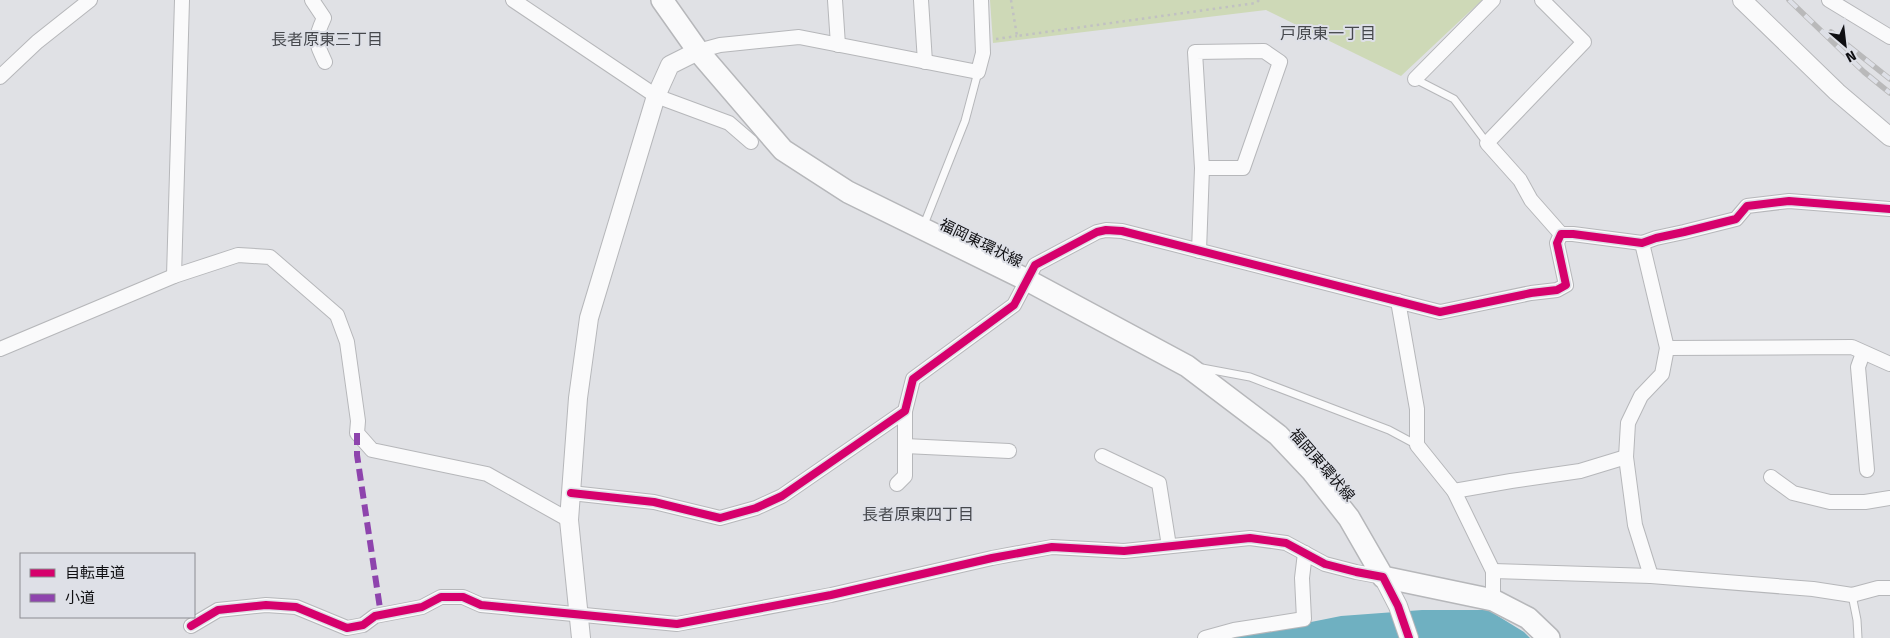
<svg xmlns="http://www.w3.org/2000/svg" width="1890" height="638" font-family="'Fira Sans','Noto Sans JP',sans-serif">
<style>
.green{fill:#ced9b7}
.water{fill:#6fb0c1}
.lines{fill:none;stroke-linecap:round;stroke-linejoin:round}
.service-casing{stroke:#b6b7ba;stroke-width:9}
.minor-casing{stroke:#b6b7ba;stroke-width:16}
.tertiary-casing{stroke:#b6b7ba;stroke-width:20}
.primary-casing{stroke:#b6b7ba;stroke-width:24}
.path{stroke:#c1c1c2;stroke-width:2.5;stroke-dasharray:2.5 4;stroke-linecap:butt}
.service{stroke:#fafafb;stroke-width:7}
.minor{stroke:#fafafb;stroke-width:14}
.tertiary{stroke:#fafafb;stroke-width:18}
.primary{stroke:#fafafb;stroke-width:21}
.rail-casing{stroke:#b9b9ba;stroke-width:5.5}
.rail{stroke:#dee0e7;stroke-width:4;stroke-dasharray:11;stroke-linecap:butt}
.quiet{stroke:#8e44ad;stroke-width:6;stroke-dasharray:12 6;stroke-linecap:butt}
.cycleway-casing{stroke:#dee0e7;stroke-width:11}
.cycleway{stroke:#d6006c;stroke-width:8}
.labels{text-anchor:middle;stroke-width:4;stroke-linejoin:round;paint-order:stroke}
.street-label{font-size:15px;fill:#0f0f12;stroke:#dee0e7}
.neighbourhood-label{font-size:16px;fill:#46484d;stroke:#dee0e7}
</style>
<rect width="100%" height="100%" fill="#e0e1e5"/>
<!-- green -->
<path class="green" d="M990,0H1482L1401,76L1266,10L993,43Z"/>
<!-- water -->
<path class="water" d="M1422,610H1488L1524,632L1530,638H1231L1341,616Z"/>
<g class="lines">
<!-- service casing -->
<g class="service-casing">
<g id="service">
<path d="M1415,79L1454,99L1487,143"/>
<path d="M923,227L965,121L978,72"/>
<path d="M1202,368L1250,377L1389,430L1417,445"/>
<path d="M1852,595L1857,620L1858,638"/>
</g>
</g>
<!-- minor casing -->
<g class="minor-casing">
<g id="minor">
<path d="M312,0L324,18C314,40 315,40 325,62"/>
<path d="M513,0L656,96L729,123L751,142"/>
<path d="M835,0L838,45"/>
<path d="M921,0L925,62"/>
<path d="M1542,0L1584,42L1487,143L1520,180L1531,200L1561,234"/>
<path d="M1829,0L1890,37"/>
<path d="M698,51L720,45L799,37L978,72L983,53L981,0"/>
<path d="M0,77L37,42L90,0"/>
<path d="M1415,79L1493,0"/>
<path d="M1642,243L1667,348L1662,374L1641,396L1628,423L1626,457L1635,525L1651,576"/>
<path d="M1199,251L1202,168L1195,52L1264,51L1280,62L1243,168H1202"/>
<path d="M174,276L182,0"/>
<path d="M1398,301L1417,409V445L1454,491L1493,571V600"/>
<path d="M1667,348L1852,347L1890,364"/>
<path d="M0,349L174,276L238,255L270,257L337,315L347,342L358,421L357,433L372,450L487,474L569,520"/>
<path d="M1863,353L1858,367L1867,470"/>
<path d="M905,446L1009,451"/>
<path d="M1102,456L1159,483L1169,546"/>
<path d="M1771,477L1793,493L1830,502H1865L1890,498"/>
<path d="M897,484L905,476V411"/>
<path d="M1454,491L1511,481L1580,471L1626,457"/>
<path d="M571,493L654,502L720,518L756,508L782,496L905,411L913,379L1014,305L1035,265L1097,232L1106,230L1122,231L1440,312L1531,293L1557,290L1566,285L1557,243L1561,234H1573L1642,243L1656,238L1684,232L1736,219L1747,206L1789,201L1890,209"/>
<path d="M1493,571L1651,576L1813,589L1852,595L1878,588H1890"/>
<path d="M191,626L218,610L266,605L296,607L347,628L363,625L375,616L422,607L441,597H463L481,605L677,624L831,595L992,558L1052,547L1124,551L1250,538L1286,543L1325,564L1356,572L1383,577"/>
<path d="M1205,638L1234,630L1304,619L1302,578L1305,553"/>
</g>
</g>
<!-- tertiary casing -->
<g class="tertiary-casing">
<g id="tertiary">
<path d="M1742,0L1837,92L1890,137"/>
<path d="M1383,577L1398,606L1409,638"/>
<path d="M581,638L569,520L578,398L589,318L656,96L670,65L698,51"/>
</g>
</g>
<!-- primary casing -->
<g class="primary-casing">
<path id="primary" d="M662,0L698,51L783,150L848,192L1027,280L1187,366L1278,435L1312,471L1349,518L1383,577L1493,600L1528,618L1549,638"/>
</g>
<!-- path -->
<g class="path">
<path d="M1011,0L1017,36L1256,3L1259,0"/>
<path d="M996,39L1017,36"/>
</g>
<!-- service -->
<use href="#service" class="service"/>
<!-- minor -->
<use href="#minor" class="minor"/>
<!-- tertiary -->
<use href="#tertiary" class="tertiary"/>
<!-- primary -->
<use href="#primary" class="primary"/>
<!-- rail casing -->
<g class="rail-casing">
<g id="rail">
<path d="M1789,0L1864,72L1890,93"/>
<path d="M1831,32L1890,79"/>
</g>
</g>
<!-- rail -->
<use href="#rail" class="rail"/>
<!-- quiet -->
<path class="quiet" d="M357,433V455L381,615"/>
<!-- cycleway casing -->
<g class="cycleway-casing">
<g id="cycleway">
<path d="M571,493L654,502L720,518L756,508L782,496L905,411L913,379L1014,305L1035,265L1097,232L1106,230L1122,231L1440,312L1531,293L1557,290L1566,285L1557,243L1561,234H1573L1642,243L1656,238L1684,232L1736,219L1747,206L1789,201L1890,209"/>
<path d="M191,626L218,610L266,605L296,607L347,628L363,625L375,616L422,607L441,597H463L481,605L677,624L831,595L992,558L1052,547L1124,551L1250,538L1286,543L1325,564L1356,572L1383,577L1398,606L1409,638"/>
</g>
</g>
<!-- cycleway -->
<use href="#cycleway" class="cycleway"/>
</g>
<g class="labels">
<!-- street labels -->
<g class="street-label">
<text transform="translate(981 243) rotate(26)" y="5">福岡東環状線</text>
<text transform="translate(1322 465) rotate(49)" y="5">福岡東環状線</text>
</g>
<!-- neighbourhood labels -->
<g class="neighbourhood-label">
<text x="1328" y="39">戸原東一丁目</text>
<text x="327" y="45">長者原東三丁目</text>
<text x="918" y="520">長者原東四丁目</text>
</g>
</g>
<!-- legend -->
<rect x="20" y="553" width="175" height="65" fill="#dee0e7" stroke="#8b8c92"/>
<rect x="30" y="569" width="25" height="8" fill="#d6006c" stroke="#8b8c92"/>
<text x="65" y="578" font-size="15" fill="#0f0f12">自転車道</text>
<rect x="30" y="594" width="25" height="8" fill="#8e44ad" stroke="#8b8c92"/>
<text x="65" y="603" font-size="15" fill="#0f0f12">小道</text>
<!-- north arrow -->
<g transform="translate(1845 45) rotate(152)" stroke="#dee0e7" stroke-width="4" paint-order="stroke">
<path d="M0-4L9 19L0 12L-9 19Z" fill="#0f0f12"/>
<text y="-8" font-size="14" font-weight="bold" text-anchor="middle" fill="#0f0f12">N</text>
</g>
</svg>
